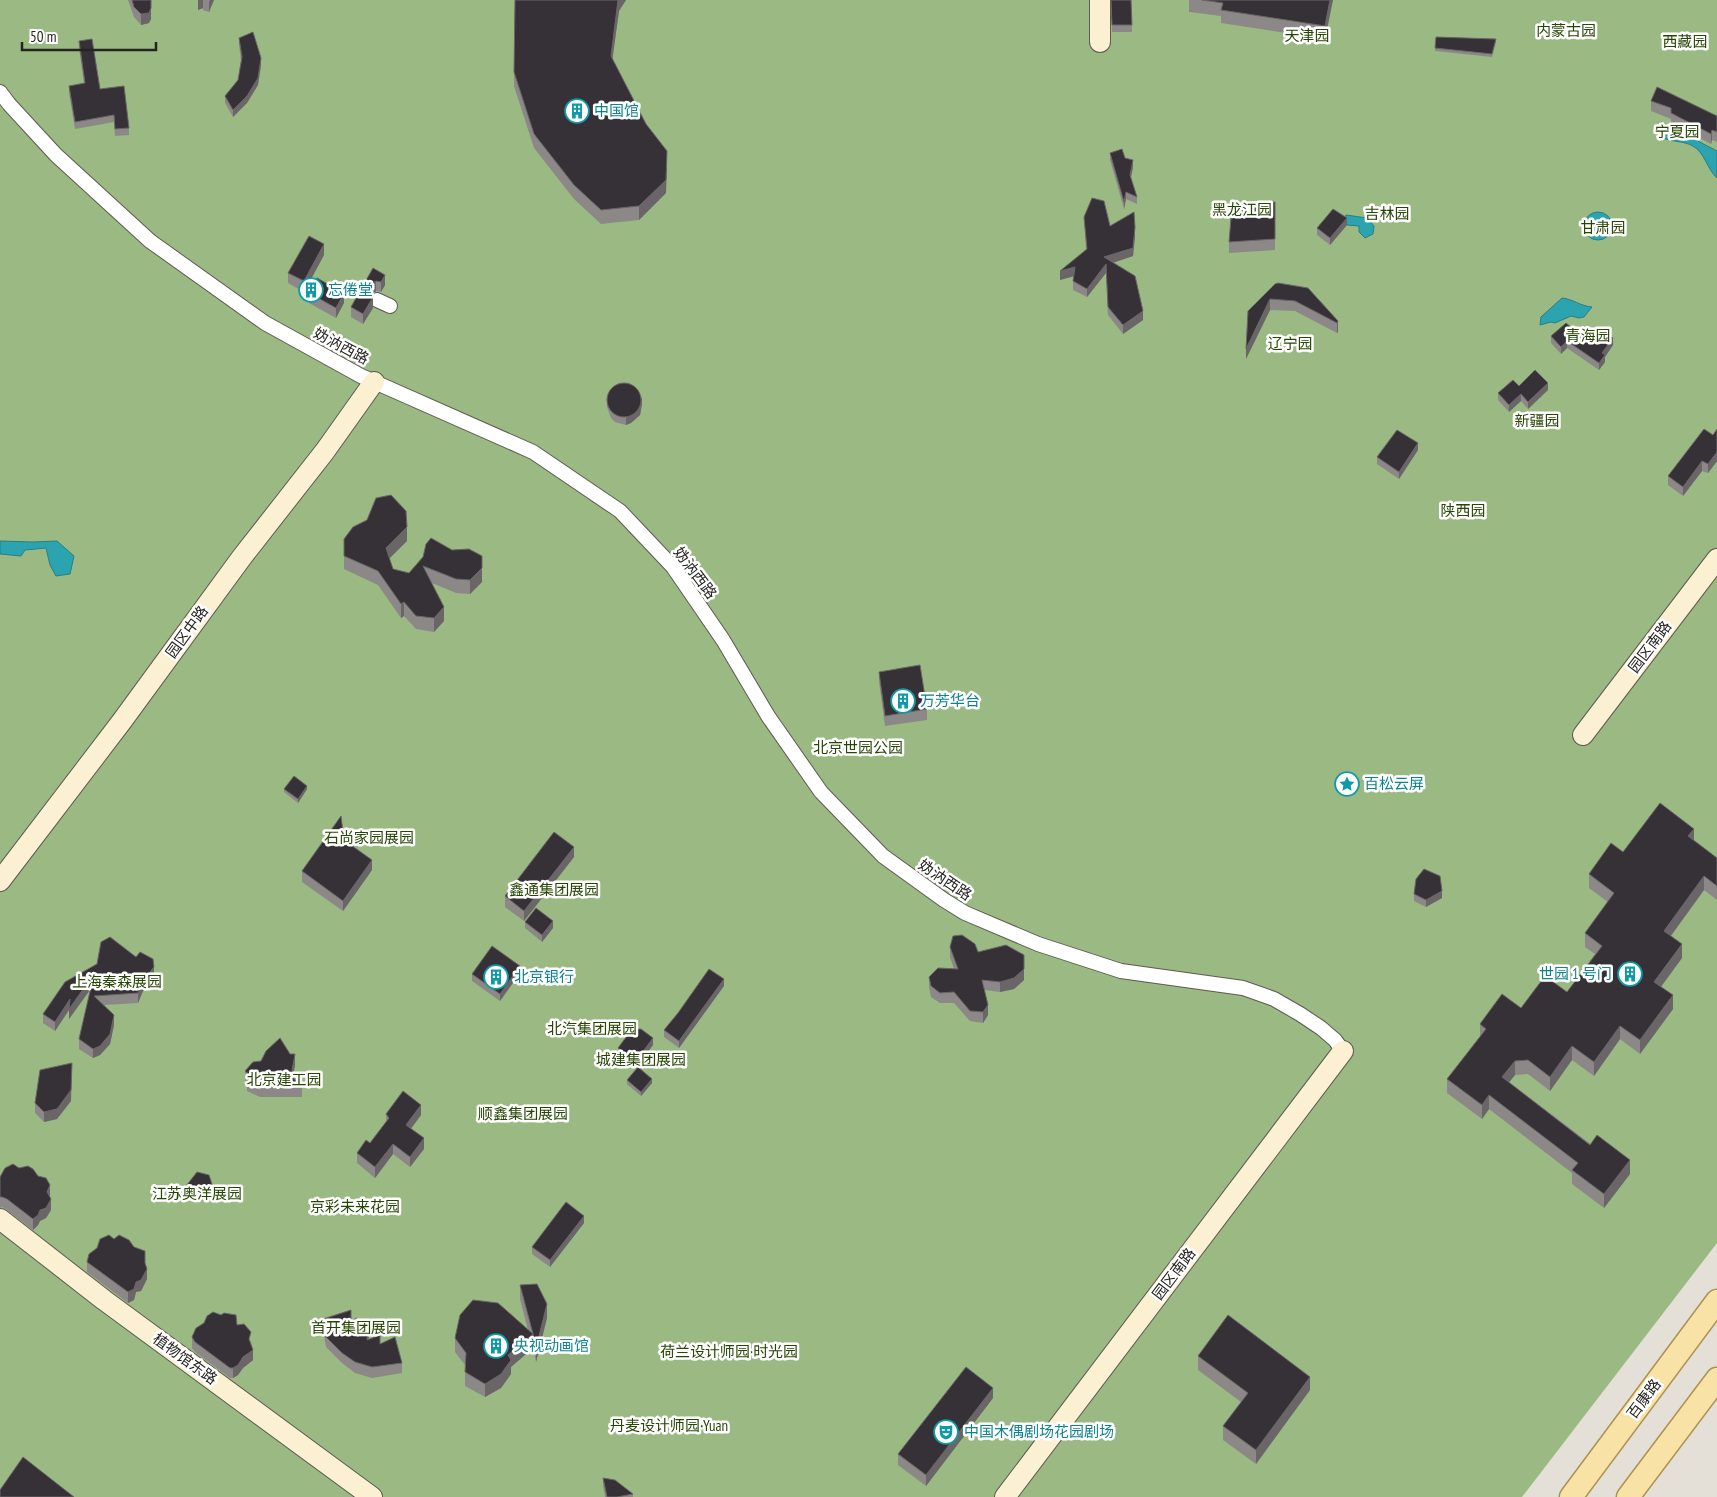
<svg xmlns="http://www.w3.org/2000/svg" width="1717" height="1497" font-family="'PT Sans Narrow','Noto Sans SC',sans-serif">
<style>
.green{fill:#9ab983}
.water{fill:#2ca4b0;stroke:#2a7e85}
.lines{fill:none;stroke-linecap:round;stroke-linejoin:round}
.street-casing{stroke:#5e5a53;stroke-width:16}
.secondary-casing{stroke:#5e5a53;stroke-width:22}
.primary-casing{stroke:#ac9250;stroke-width:25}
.street{stroke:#fff;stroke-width:14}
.secondary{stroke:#fcf0d2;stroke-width:20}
.primary{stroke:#f8e2a5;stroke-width:22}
.wall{fill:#8c8887}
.shaded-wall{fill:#6a6667}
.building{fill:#353137;stroke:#6a6667}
.labels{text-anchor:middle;stroke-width:5;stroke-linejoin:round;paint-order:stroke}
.park-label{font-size:15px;fill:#274504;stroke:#fff}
.culture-label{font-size:15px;fill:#0d838f;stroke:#fff;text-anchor:start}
.street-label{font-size:15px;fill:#252421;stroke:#fff}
</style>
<rect width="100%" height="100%" fill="#e4e0d7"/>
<!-- green -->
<path class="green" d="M0,0H1717V1243L1522,1497H0Z"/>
<!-- water -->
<g class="water">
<path d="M1661,122L1717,151V178C1707,169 1705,153 1693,146C1684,141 1673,142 1663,138Z"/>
<circle cx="1598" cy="226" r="14"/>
<path d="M1346,215L1367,218L1374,226L1373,234L1365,238L1359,232V226L1347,225L1342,222Z"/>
<path d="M1562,298C1573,299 1580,306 1592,307L1584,317L1579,318L1571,316L1555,323L1551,322L1540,325L1541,317Z"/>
<path d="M0,541L33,542L57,541L74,556L70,574L56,576L50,565L46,548L25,550L21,556L0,554Z"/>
</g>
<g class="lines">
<!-- street casing -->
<g class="street-casing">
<g id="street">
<path d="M0,92L9,104L56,155L150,241L265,323L361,376L533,452L620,511L673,567L723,640L768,716L821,792L883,856L944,900L965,913L1038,944L1121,971L1243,988L1274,999L1300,1014L1321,1028L1335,1040L1343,1051"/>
<path d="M377,300L390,306"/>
</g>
</g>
<!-- secondary casing -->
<g class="secondary-casing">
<g id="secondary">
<path d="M1100,0V42"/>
<path d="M1583,735L1717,559"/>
<path d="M0,881L122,721L242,557L325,451L374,382"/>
<path d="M0,1219L104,1300L372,1497"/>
<path d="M1005,1497L1343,1051"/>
</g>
</g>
<!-- primary casing -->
<g class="primary-casing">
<g id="primary">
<path d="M1571,1497L1717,1301"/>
<path d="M1628,1497L1717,1379"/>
</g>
</g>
<!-- street -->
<use href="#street" class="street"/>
<!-- secondary -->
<use href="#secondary" class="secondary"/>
<!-- primary -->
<use href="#primary" class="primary"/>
</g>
<!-- wall -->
<g class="wall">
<path d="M128,0H151V19L149,23L141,25L134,17Z"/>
<path d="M198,0H214L209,12L203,10V8L198,10Z"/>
<path d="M515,0H626L619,11L612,59L667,164L666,193L639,220L601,224L574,199L534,148L514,86Z"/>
<path d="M1111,0H1131L1132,32H1112Z"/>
<path d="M1189,0H1333L1325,39L1221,23V16L1189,12Z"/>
<path d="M1436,37L1496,42L1492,57L1435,51Z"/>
<path d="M239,38L261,65L258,85L247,103L233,117L225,103V96L238,80L241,61L239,45Z"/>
<path d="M79,41L100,89L129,128V135L115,136L114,122L75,129L69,93V86L84,84L79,48Z"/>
<path d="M1651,101L1717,116V142L1712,140L1711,144L1671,123V119L1651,111Z"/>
<path d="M1110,153L1125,158L1133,167L1131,178L1137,197V204L1126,199L1124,209L1110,160Z"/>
<path d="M1275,202V250L1229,253V242Z"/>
<path d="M1084,217L1135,236L1133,256L1113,263L1143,320L1123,334L1108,315L1106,273L1087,297L1073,290V276L1060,280L1086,249Z"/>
<path d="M1347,225L1330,245L1317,235V228Z"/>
<path d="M324,255L304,292L288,283V273Z"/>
<path d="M373,268L385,285L381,292L376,291L371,295L373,308L363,324L351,317V307Z"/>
<path d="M1275,284L1338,321V332L1337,333L1295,311L1270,310L1246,359Z"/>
<path d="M309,293L344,303L336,318L309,303Z"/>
<path d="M1551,336L1588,341L1613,345L1605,357V362L1599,370L1567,348L1561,354L1551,343Z"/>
<path d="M1519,386L1548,390L1528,409L1521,401L1509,412L1498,400V393Z"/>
<path d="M607,400L642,404L640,415L631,423L626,425L615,422L611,418L607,407Z"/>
<path d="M1717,429V461L1708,473L1702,471L1683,496L1668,485V476L1713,435Z"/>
<path d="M1418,450L1399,479L1377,464V457Z"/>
<path d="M344,539L407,541L389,558L393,569L409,573L423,557L482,582L470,594L456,593L432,583L444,621L434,632L416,629L404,616L401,618L378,585L344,569Z"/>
<path d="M879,672L927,709V720L885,726L879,682Z"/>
<path d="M284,789H307L298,803L284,792Z"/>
<path d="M344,840L372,870L343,911L302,882V871Z"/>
<path d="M1694,840L1717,858V900L1704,890L1671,936L1682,958L1661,987L1673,1009L1640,1054L1620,1039L1594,1076L1572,1060L1550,1091L1528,1074L1515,1075L1509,1082L1630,1174L1604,1208L1572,1184V1173L1489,1109L1482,1119L1447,1093V1079L1480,1037V1024L1521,1008L1567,992L1595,954L1585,947V933L1608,902L1589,888V874L1623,852Z"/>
<path d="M574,857L524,921L505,907V896Z"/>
<path d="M1414,894L1442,898L1426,907L1414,901Z"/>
<path d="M525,922L553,928L542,942L525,928Z"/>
<path d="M950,947L978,952L1024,980L1014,989L1000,992L985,990L988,1015L983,1023L970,1021L954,1003H940L931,997L929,987V977L954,969L950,957Z"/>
<path d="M97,964L154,977L143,991L138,1003L104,1005L114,1025L110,1044L100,1055L93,1058L79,1049V1039L91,989L69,1019V1010L55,1031L43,1023V1014Z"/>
<path d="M520,973L500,1001L472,981V974Z"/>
<path d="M724,986L679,1048L664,1037V1030Z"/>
<path d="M653,1045L636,1068L618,1055V1048Z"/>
<path d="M295,1065L293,1077L302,1086V1097H260L247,1091V1084L245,1081V1071Z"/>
<path d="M627,1080L652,1083L641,1096L627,1084Z"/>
<path d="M71,1101L57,1119L44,1122L35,1113V1103Z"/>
<path d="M386,1114L421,1115L411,1129L424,1149L410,1167L393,1154L375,1178L357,1163V1153L370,1143L386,1122Z"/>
<path d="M0,1177L50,1195V1196L51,1210L46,1218L40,1221L38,1225L33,1230L7,1210L2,1207L0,1208Z"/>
<path d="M186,1186L212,1191L200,1202L186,1193Z"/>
<path d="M584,1223L550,1267L532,1254V1247Z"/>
<path d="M97,1248L145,1262L147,1279L141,1291L136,1292L134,1300L128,1303L87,1272V1262Z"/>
<path d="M520,1285L547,1318L536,1362L533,1348L511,1367V1374L501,1388L485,1397L465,1386V1365L455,1352V1338L528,1330L520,1299Z"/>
<path d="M221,1315L237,1325L251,1342L253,1360L243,1368L238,1375L233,1378H230L195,1352L192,1348V1337Z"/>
<path d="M323,1319L351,1321L359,1331L369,1334V1339L380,1344L402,1363V1373L372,1378L355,1373L342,1363L326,1347L323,1330Z"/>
<path d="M1198,1356L1310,1390L1256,1464L1223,1440V1426L1241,1402L1198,1370Z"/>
<path d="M993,1398L926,1486L898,1465V1454Z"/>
<path d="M603,1478L633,1494V1497H605L603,1485Z"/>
</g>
<!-- shaded-wall -->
<g class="shaded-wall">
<path d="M198,0H203V8L198,10Z"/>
<path d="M210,0H214L209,12V2Z"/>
<path d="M618,0H626L619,11L611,70V56Z"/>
<path d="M1330,0H1333L1325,39V26Z"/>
<path d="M151,8V19L149,23L141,25V14Z"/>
<path d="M261,58V65L258,85L247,103L233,117V110Z"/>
<path d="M1712,130V140L1711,144V134Z"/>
<path d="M667,151L666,193L639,220V206Z"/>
<path d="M1133,160V167L1130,182V175Z"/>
<path d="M1126,192V199L1124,209V202Z"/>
<path d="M1347,218V225L1330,245V238Z"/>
<path d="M1135,227V236L1133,256L1106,265V273L1087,297V289L1104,257Z"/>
<path d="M324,244V255L304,292V281Z"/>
<path d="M1075,267V276L1060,280V271Z"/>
<path d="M385,275V285L381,292V282Z"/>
<path d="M376,281V291L369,296L368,291L369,286Z"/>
<path d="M344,293V303L336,318V308Z"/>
<path d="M373,297V308L363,324V314Z"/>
<path d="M1270,299V310L1246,359V349Z"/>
<path d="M1143,311V320L1123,334V325Z"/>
<path d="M1338,321V332L1337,333V323Z"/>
<path d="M1613,338V345L1605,357V362L1599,370V363L1602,353Z"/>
<path d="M1567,341V348L1561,354V347Z"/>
<path d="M1548,383V390L1528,409V402Z"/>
<path d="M1521,394V401L1509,412V405Z"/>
<path d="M642,397V404L640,415L631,423L626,425V418Z"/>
<path d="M1418,443V450L1399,479V472Z"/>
<path d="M1717,452V461L1708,473V464Z"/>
<path d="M1702,461V471L1683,496V487Z"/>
<path d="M407,527V541L386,562V548Z"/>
<path d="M482,556V582L470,594V580Z"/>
<path d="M404,602V616L401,618V604Z"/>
<path d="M444,607V621L434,632V618Z"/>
<path d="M307,786V789L298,803V799Z"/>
<path d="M1694,829V843L1688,836Z"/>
<path d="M574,847V857L524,921V911Z"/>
<path d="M372,860V870L343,911V901Z"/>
<path d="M1704,876V890L1664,945V931Z"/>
<path d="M1442,891V898L1426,907V900Z"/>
<path d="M553,921V928L542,942V935Z"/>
<path d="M1682,944V958L1654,996V982Z"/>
<path d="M1024,955V980L1014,989L1000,992V982Z"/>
<path d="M520,966V973L500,1001V994Z"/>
<path d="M154,967V977L143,991L138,1003V993L143,981Z"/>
<path d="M94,974V984L69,1019V1010L55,1031V1022L70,999Z"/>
<path d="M724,979V986L679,1048V1041Z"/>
<path d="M1673,995V1009L1640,1054V1040Z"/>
<path d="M988,1005V1015L983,1023V1012Z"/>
<path d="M114,1015V1025L110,1044L100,1055L93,1058V1049Z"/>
<path d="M1620,1026V1039L1594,1076V1062Z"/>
<path d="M653,1038V1045L636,1068V1061Z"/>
<path d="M1572,1046V1060L1550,1091V1077Z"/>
<path d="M295,1054V1065L291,1086V1076Z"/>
<path d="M1515,1061V1075L1502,1091V1077Z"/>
<path d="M72,1063L71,1101L57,1119L44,1122V1112Z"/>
<path d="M652,1079V1083L641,1096V1092Z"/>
<path d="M1489,1095V1109L1482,1119V1105Z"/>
<path d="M421,1105V1115L406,1135V1125Z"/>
<path d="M424,1138V1149L410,1167V1157Z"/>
<path d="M393,1144V1154L375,1178V1167Z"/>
<path d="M1630,1160V1174L1604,1208V1194Z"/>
<path d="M212,1184V1191L200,1202V1195Z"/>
<path d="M50,1185V1195L47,1203V1192Z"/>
<path d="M51,1199V1210L46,1218L40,1221L38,1225L33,1230V1219L40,1210Z"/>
<path d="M584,1216V1223L550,1267V1260Z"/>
<path d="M147,1269V1279L141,1291L136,1292L134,1300L128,1303V1292L136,1282Z"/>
<path d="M547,1304V1318L536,1362V1348Z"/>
<path d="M369,1324V1334L367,1350V1340Z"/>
<path d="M533,1334V1348L511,1367V1374L501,1388L485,1397V1384L508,1355Z"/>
<path d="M253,1350V1360L243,1368L238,1375L233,1378V1368L243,1357Z"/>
<path d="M1310,1377V1390L1256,1464V1450Z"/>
<path d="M993,1388V1398L926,1486V1475Z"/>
</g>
<!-- building -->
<g class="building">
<path d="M132,0H151V8L149,13L141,14L134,7Z"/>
<path d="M515,0H618L611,56L646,124L667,151L666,180L639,206L601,210L574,185L534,134L514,72Z"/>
<path d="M1111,0H1131L1132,25H1112Z"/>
<path d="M1202,0H1330L1325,26L1221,10L1223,3Z"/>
<path d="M253,32L261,58L258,78L247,96L233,110L225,96L238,80L242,57L239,38Z"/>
<path d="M1436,37L1496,39L1492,54L1435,48Z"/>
<path d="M92,39L100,89L124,86L129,128L115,129L114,115L75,122L69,86L85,83L79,41Z"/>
<path d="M1657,87L1717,116V132L1712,130L1711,134L1671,113V108L1651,101Z"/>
<path d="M1122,149L1125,158L1133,160L1130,175L1137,197L1126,192L1124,202L1110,153Z"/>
<path d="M1092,198L1104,201L1110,226L1134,212L1135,227L1133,248L1104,257L1135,276L1143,311L1123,325L1108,307L1106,264L1087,289L1073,281L1075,267L1060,271L1087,249L1084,217Z"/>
<path d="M1275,202V239L1229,242L1232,206Z"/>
<path d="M1333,209L1347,218L1330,238L1317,228Z"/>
<path d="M309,236L324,244L304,281L288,273Z"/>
<path d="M373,268L385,275L381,282L376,281L369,286L368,291L373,297L363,314L351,307Z"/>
<path d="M317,278L344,293L336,308L309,293Z"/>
<path d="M1278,283L1308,288L1338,321L1337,323L1295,301L1270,299L1246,349L1248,311L1275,284Z"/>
<path d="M1566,323L1588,341L1598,328L1613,338L1602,353L1605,355L1599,363L1567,341L1561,347L1551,336Z"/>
<path d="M1535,370L1548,383L1528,402L1521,394L1509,405L1498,393L1513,380L1519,386Z"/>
<circle cx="624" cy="400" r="17"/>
<path d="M1704,429L1713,435L1717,429V452L1708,464L1702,461L1683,487L1668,476Z"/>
<path d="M1397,430L1418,443L1399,472L1377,457Z"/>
<path d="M391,495L406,511L407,527L386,548L393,569L409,573L423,557L426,544L431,538L452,550L469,549L482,556V568L470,580L456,579L423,566L444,607L434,618L416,616L404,602L401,604L378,571L344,556V539L353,527L367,520L376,498Z"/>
<path d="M920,665L927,709L885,716L879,672Z"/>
<path d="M294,776L307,786L298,799L284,789Z"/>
<path d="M1660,803L1694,829L1688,836L1717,858V886L1704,876L1664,931L1682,944L1654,982L1673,995L1640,1040L1620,1026L1594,1062L1572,1046L1550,1077L1528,1060L1515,1061L1502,1077L1590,1145L1597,1135L1630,1160L1604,1194L1572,1170L1578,1163L1489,1095L1482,1105L1447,1079L1486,1029L1480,1024L1502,994L1521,1008L1545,976L1567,992L1602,946L1585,933L1614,893L1589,874L1611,843L1623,852Z"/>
<path d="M341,816L344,840L372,860L343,901L302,871Z"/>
<path d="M554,832L574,847L524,911L505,896Z"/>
<path d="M1424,869L1440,876L1442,891L1426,900L1414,894L1416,879Z"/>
<path d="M536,908L553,921L542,935L525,922Z"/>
<path d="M962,935L975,944L978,952L1006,945L1024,955V969L1014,978L1000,982L982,980L988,1005L983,1012L970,1011L954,992L940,993L931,986L929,977L938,968L958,969L950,947L953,936Z"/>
<path d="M110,937L136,957L140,952L153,959L154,967L143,981L138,993L94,996L114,1015L110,1034L100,1046L93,1049L79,1039L94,974L69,1009L70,999L55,1022L43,1014L65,982L97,964L101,942Z"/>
<path d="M492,946L520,966L500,994L472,974Z"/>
<path d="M709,969L724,979L679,1041L664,1030L678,1013Z"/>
<path d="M632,1029H641L653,1038L636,1061L618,1048Z"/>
<path d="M280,1038L290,1054H295L291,1076L302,1086H260L247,1080L251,1076L245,1071L253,1062L261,1061L266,1051Z"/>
<path d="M72,1063L71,1090L57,1109L44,1112L35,1103L40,1070Z"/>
<path d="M638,1067L652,1079L641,1092L627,1080Z"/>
<path d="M403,1091L421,1105L406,1125L424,1138L410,1157L393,1144L375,1167L357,1153L366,1140L370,1143L389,1118L386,1114Z"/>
<path d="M13,1164L19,1168L28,1166L33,1169L38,1176L46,1178L50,1185L47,1192L51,1199L46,1208L40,1210L38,1215L33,1219L7,1199L2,1197H0V1177L5,1168Z"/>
<path d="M197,1172L209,1175L212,1184L200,1195L186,1186Z"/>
<path d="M566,1202L584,1216L550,1260L532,1247Z"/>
<path d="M109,1235L114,1239L119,1235L129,1240L134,1247L145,1251V1263L147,1269L141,1280L136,1282L134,1289L128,1292L87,1262L89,1254L97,1248L100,1239Z"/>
<path d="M537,1284L547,1304L536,1348L533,1334L508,1355L511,1360L501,1374L485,1384L465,1372L466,1353L455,1338L460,1315L473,1300L498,1303L533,1334L520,1285Z"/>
<path d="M351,1310V1321L357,1318L359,1331L369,1324L367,1340L380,1335V1344L395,1337L402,1363L372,1367L355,1362L342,1353L326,1337L323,1319Z"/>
<path d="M213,1312L221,1315L224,1313L236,1315L237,1325L244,1324L251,1332L249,1339L253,1350L243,1357L238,1365L233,1368H230L195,1342L192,1337L196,1328L204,1323L207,1316Z"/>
<path d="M1228,1315L1310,1377L1256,1450L1223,1426L1248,1393L1198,1356Z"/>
<path d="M966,1367L993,1388L926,1475L898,1454Z"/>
<path d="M23,1457L74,1497H0V1490Z"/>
<path d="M603,1478L615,1480L633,1494L617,1497H607Z"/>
</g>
<!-- icons -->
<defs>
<g id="building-ring" transform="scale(1.25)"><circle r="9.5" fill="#fff" stroke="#0f9aa8" stroke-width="1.5"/><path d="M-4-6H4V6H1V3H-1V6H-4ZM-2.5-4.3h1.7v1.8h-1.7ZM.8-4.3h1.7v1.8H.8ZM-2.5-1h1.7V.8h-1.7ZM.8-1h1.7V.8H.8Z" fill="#0f9aa8"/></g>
<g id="sight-ring" transform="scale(1.25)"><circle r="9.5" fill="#fff" stroke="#0f9aa8" stroke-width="1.5"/><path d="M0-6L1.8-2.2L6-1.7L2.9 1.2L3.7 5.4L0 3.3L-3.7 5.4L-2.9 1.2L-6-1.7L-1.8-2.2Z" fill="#0f9aa8"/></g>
<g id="theatre-ring" transform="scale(1.25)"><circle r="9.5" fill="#fff" stroke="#0f9aa8" stroke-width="1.5"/><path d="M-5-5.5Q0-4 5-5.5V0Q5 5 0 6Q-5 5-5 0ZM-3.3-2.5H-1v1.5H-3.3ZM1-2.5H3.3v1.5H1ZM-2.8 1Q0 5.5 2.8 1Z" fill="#0f9aa8"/></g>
</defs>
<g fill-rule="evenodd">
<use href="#building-ring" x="577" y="111"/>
<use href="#building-ring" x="311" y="290"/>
<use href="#building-ring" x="903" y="701"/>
<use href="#sight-ring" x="1347" y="784"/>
<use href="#building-ring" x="1630" y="974"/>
<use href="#building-ring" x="496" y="977"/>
<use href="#building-ring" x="496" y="1346"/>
<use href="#theatre-ring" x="946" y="1432"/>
</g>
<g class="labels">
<!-- park labels -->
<g class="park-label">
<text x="1566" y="36">内蒙古园</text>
<text x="1307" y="41">天津园</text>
<text x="1685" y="47">西藏园</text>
<text x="1677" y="137">宁夏园</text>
<text x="1242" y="215">黑龙江园</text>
<text x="1387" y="219">吉林园</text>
<text x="1603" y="233">甘肃园</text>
<text x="1588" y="341">青海园</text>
<text x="1290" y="349">辽宁园</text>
<text x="1537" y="426">新疆园</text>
<text x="1463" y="516">陕西园</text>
<text x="858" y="753">北京世园公园</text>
<text x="369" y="843">石尚家园展园</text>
<text x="554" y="895">鑫通集团展园</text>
<text x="117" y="987">上海秦森展园</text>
<text x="592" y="1034">北汽集团展园</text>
<text x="641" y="1065">城建集团展园</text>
<text x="284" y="1085">北京建工园</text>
<text x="523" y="1119">顺鑫集团展园</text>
<text x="197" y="1199">江苏奥洋展园</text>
<text x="355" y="1212">京彩未来花园</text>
<text x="356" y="1333">首开集团展园</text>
<text x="729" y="1357">荷兰设计师园·时光园</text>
<text x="669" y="1431">丹麦设计师园·Yuan</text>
</g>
<!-- culture labels -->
<g class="culture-label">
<text x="594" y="116">中国馆</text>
<text x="328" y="295">忘倦堂</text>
<text x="920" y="706">万芳华台</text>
<text x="1364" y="789">百松云屏</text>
<text x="1612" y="979" text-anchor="end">世园 1 号门</text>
<text x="514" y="982">北京银行</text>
<text x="514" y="1351">央视动画馆</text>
<text x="964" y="1437">中国木偶剧场花园剧场</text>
</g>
<!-- street labels -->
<g class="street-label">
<text transform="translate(341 346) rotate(28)" y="5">妫汭西路</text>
<text transform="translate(695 573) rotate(53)" y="5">妫汭西路</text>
<text transform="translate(187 632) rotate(-54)" y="5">园区中路</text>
<text transform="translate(1650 647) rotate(-53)" y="5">园区南路</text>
<text transform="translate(945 880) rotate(34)" y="5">妫汭西路</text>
<text transform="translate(1174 1274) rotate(-53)" y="5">园区南路</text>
<text transform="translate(185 1359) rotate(36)" y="5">植物馆东路</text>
<text transform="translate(1644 1399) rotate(-53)" y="5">百康路</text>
</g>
</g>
<!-- scale -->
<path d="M22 42v8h134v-8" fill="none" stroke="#252421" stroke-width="2.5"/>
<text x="30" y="42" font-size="15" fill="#252421" stroke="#ffffff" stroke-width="4" paint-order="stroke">50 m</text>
</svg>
